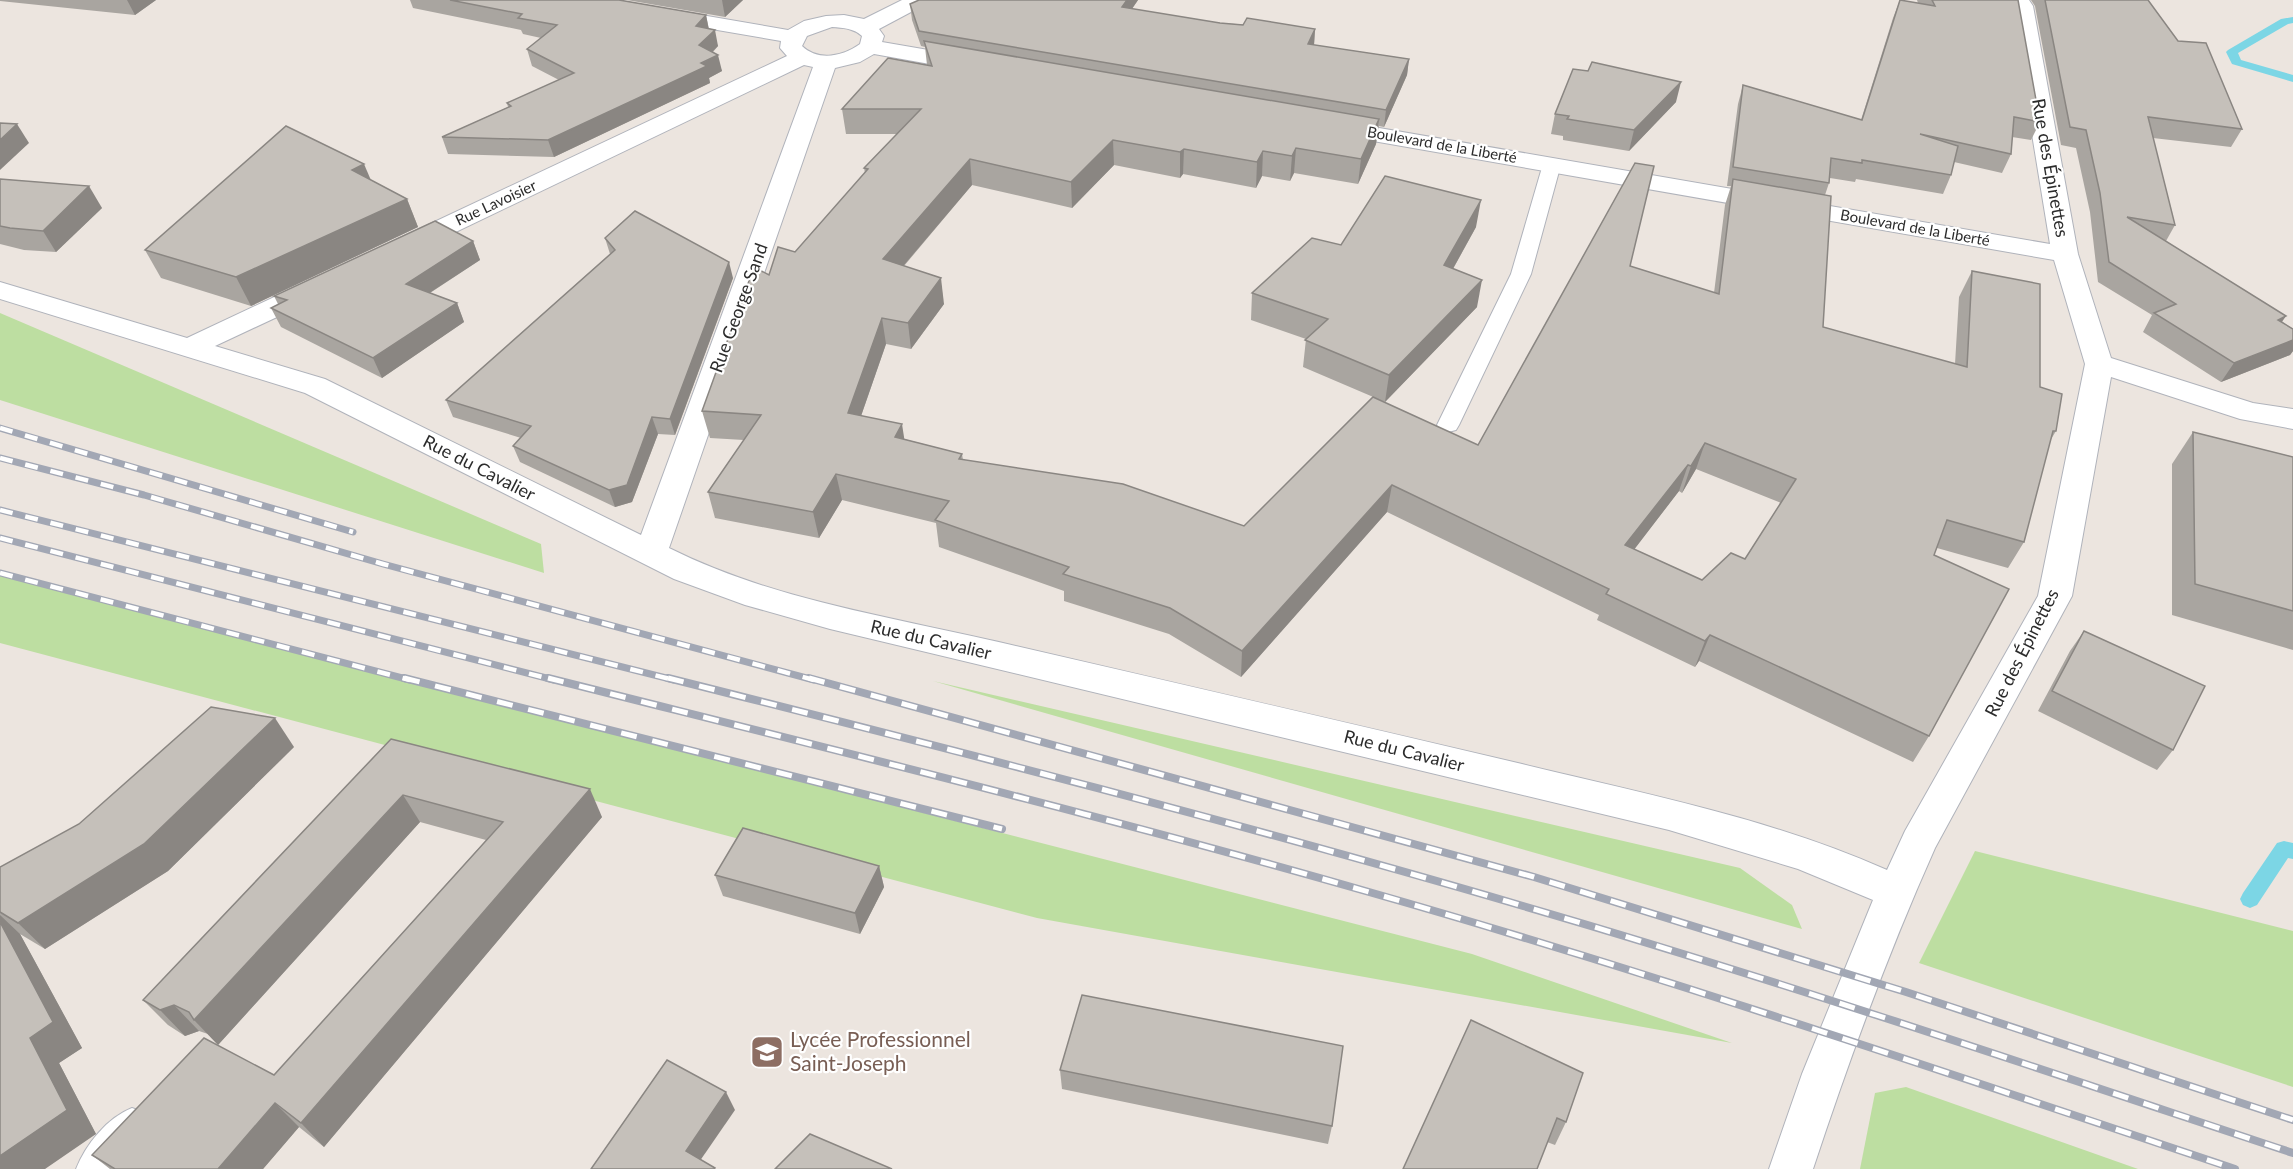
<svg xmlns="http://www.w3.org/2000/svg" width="2293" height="1169" font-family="Lato,sans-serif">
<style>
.green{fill:#bddea1}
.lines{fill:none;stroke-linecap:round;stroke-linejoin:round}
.stream{fill:#7cd6e5;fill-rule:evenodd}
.lane-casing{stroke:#b0b3bb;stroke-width:2}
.street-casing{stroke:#b0b3bb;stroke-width:2}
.lane{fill:#fff;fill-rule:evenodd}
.street{fill:#fff;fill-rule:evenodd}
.rail-far1-casing{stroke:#a2a7b4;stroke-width:7}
.rail-casing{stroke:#a2a7b4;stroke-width:8}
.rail-far1{stroke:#fff;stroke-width:4.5;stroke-dasharray:13;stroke-linecap:butt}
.rail{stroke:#fff;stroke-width:5;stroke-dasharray:16;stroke-linecap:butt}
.wall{fill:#a9a5a0;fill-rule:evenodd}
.shaded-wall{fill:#8a8682}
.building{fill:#c5c0ba;stroke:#8a8682;stroke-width:1.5;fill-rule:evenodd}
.labels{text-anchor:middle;stroke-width:4.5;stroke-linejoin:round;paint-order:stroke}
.far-street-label{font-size:15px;fill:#2c2c2c;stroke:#fff}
.street-label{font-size:18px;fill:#2c2c2c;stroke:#fff}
.near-education-label{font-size:21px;fill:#785e54;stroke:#fff;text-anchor:start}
</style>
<rect width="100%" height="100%" fill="#ece5df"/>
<!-- green -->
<g class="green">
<path d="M0,313L541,544L544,573L0,400Z"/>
<path d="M0,575L1472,954L1732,1043L1037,918L0,643Z"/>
<path d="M933,681L1740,868L1792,905L1802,929Z"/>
<path d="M1975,851L2293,931V1087L1919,963Z"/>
<path d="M1906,1087L2138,1169H1860L1875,1093Z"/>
</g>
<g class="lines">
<!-- stream -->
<g class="stream">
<path d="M2293,17V23L2288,24L2238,53L2241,60L2293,75V82L2232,64L2226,52L2228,50L2281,19Z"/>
<path d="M2284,841L2293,843V859L2288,858L2257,905L2250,908L2243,905L2240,899L2243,893L2277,843Z"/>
</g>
<!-- lane casing -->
<g class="lane-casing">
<path id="lane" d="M1552,159L1558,160L1561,164L1531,274L1459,425L1456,430L1448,432L1440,430L1437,425L1511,274L1543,164L1546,160Z"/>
</g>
<!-- street casing -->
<g class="street-casing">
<g id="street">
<path d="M566,0H614L788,30L804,21L826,16L844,15L864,19L902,0H930L926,4L879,29L884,36L882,42L969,57L977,59L980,64L977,69L969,71L874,54L860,62L835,68L669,548C773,600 891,617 1003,643C1176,683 1349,723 1522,764C1645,794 1770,818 1887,870L1905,831L2038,596L2085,364L2054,260L1333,134L1325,132L1321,127L1325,122L1333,120L2050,244L2011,6L2007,0H2029L2033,6L2078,254L2111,358L2253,403L2293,409V429L2240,419L2111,377L2072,596L1935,848C1888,953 1849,1060 1813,1169H1769L1802,1074L1873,900L1798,869L1669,830L830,629L745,605L674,579L305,393L0,299V282L187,338L302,284L312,282L322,284L326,290L322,296L215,346L325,379L641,535L813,67L804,65L414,252L405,254L396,252L392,246L396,240L787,56L780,48L781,41L577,6L570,4ZM832,27C844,28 853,28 862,36L860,44C843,56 819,62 802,46L807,36Z"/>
<path d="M132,1108L148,1114L154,1129L148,1144L127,1169H76C86,1144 107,1118 132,1108Z"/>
</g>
</g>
<!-- lane -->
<use href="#lane" class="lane"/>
<!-- street -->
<use href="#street" class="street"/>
<!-- rail-far1 casing -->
<g class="rail-far1-casing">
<g id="rail-far1">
<path d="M0,428L353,532"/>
<path d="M0,458L144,495L383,564L814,680"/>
<path d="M0,510L674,680"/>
<path d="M0,538L554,680"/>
<path d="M0,573L410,680"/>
</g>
</g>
<!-- rail casing -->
<g class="rail-casing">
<g id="rail">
<path d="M404,678L1002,829"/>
<path d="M548,678C822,747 1097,814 1369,892C1660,975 1948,1073 2235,1169"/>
<path d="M668,678C954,750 1240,823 1523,906C1782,981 2037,1068 2293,1153"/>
<path d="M809,678L1534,877L1906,992L2293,1120"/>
</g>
</g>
<!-- rail-far1 -->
<use href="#rail-far1" class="rail-far1"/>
<!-- rail -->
<use href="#rail" class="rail"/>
</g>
<!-- wall -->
<g class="wall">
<path d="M0,0H156L135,15L0,1Z"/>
<path d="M410,0H619L706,15L709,29L718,46L713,52L722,71L709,78L710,83L554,157L448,154L442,137L508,107L507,103L559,80L532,66L527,49L541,38L523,34L521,30L413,8Z"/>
<path d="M627,0H743L725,17Z"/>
<path d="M919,0H1138L1132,9L1220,23L1315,29L1314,45L1409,59L1407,75L1384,127L1379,126L1376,144L1358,184L1294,173L1290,181L1262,176L1256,188L1183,174L1180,178L1114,165L1072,208L972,185L904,266L944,304L911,349L886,344L861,416L904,439L962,454L963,460L1244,526L1478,445L1630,266L1714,293L1725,205L1731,186H1727L1738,104L1743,85L1861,120L1893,18L1900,0L1918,3L1917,0H2018L2040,122L2031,140L2012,137L2011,154L2002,173L1954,162L1951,175L1943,194L1856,179L1855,182L1830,178L1829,183L1825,195L1823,327L1955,364L1959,297L1972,271L2040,387L2056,431L2050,441L2024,542L2008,568L1937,548L1934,555L1929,736L1913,762L1699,661L1695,667L1597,620L1599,615L1387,512L1241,677L1169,634L1064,601V591L939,547L936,523L842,500L819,538L715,518L708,492L744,440L710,438L702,411L769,275L795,252L865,173L864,168L897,134H846L842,109L927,65L925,47L921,46L912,20L910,4ZM1696,469L1781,503L1745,559L1702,580L1634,549L1679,491L1682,493Z"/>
<path d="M2031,0H2148L2242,129L2231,147L2153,138L2175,225L2166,241L2293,329V351L2290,355L2221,382L2143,332L2152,315L2098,282L2090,212L2076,148L2061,145L2035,6Z"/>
<path d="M1676,102L1629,151L1563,140V136L1551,134L1555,114Z"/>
<path d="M0,179L102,208L56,252L24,250L0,244Z"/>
<path d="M371,180L407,199L418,227L251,306L161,278L145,250Z"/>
<path d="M1476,227L1453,269L1477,307L1385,402L1303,367L1306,339L1251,320L1252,293L1341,245Z"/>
<path d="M605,238L733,278L675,435L658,434L632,502L615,507L520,462L513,446L521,438L453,417L446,400L610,254Z"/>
<path d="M473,241L480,260L430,293L457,303L464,322L382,378L281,327L271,308L278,304L274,296Z"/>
<path d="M2193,432L2293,457V650L2172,615V464Z"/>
<path d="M2084,631L2173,750L2157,770L2038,711L2070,651Z"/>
<path d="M391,739L602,817L324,1147L299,1127L263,1169H110L92,1155L274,1075L486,840L420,822L218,1045L208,1034L199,1031L185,1036L168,1025L143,1000Z"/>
<path d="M294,747L168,871L45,949L20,934L82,1048L59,1063L96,1134L0,1169V867Z"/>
<path d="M879,866L884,887L860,934L723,896L715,875Z"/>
<path d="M1471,1020L1566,1122L1555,1145L1547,1142Z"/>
<path d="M1060,1070L1332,1126L1328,1144L1062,1089Z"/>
</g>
<!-- shaded-wall -->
<g class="shaded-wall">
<path d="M127,0H156L135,15Z"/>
<path d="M722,0H743L725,17Z"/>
<path d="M1127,0H1138L1122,23V7Z"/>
<path d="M706,15L709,31L696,26Z"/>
<path d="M1315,29L1314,45L1308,44Z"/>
<path d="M715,30L718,46L703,61L699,45Z"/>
<path d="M718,55L722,71L709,78L710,83L554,157L548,140Z"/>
<path d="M1409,59L1407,75L1384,127L1386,110Z"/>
<path d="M1681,82L1676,102L1629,151L1634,130Z"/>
<path d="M1379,119L1376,144L1358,184L1361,159Z"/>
<path d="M17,124L29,143L0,170V140Z"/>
<path d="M1113,140L1114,165L1072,208L1071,182Z"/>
<path d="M1296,148L1294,173L1290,181L1292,156Z"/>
<path d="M1184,149L1183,174L1180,178V152Z"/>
<path d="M1263,151L1262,176L1256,188L1257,162Z"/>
<path d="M970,159L972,185L887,285L883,259Z"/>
<path d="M364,164L376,192L352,170Z"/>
<path d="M89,186L102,208L56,252L43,231Z"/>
<path d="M407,199L418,227L251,306L236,277Z"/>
<path d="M1481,200L1476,227L1440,292L1444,265Z"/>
<path d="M473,241L480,260L414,303L406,284Z"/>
<path d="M729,262L733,278L675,435L670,419Z"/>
<path d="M941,278L944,304L911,349L908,323Z"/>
<path d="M1482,280L1477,307L1385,402L1389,375Z"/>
<path d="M457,303L464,322L382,378L373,358Z"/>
<path d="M2286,316L2273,335L2278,320Z"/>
<path d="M882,318L886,344L853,439L848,413Z"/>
<path d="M2293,340V351L2290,355L2221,382L2234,363Z"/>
<path d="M652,417L658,434L632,502L615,507L609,490Z"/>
<path d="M902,424L906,450L895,437Z"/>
<path d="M1705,443L1696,469L1682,493L1691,466Z"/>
<path d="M1688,465L1679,491L1617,572L1625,545Z"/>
<path d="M836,474L842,500L819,538L813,512Z"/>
<path d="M1392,485L1387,512L1241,677L1242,651Z"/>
<path d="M1710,635L1699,661L1695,667L1705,641Z"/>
<path d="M275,718L294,747L168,871L45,949L18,923Z"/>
<path d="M590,789L602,817L324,1147L301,1123Z"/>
<path d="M403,795L420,822L218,1045L194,1020Z"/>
<path d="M879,866L884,887L860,934L855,913Z"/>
<path d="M0,915L20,934L82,1048L59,1063L96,1134L45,1169H0V1156L30,1038L0,922Z"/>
<path d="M174,1005L199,1031L185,1036L160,1010Z"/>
<path d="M726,1092L735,1110L695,1168L686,1151Z"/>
<path d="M275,1103L299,1127L263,1169H218Z"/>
</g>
<!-- building -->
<g class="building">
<path d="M450,0H619L706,15L696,26L715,30L699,45L718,55L701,63L707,66L548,140L442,137L511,106L507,103L574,73L527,49L557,25L518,18L522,14Z"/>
<path d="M919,0H1127L1122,7L1220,23L1243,25L1247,18L1315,29L1308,44L1409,59L1386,110L919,31L910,4Z"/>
<path d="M1900,0L1935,6L1932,0H2018L2040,122L2014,117L2011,154L1920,134L1958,146L1951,175L1862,160V163L1831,158L1829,183L1733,167L1743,85L1862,120Z"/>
<path d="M2045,0H2148L2178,41L2206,43L2242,129L2148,117L2175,225L2127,217L2286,316L2278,320L2293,329V340L2234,363L2154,313L2176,304L2109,262L2100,193L2086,130L2070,127Z"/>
<path d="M924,41L1379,119L1361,159L1296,148L1292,156L1263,151L1257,162L1184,149L1180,152L1113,140L1071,182L970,159L883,259L941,278L908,323L882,318L848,413L902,424L895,437L962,454L959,459L1123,484L1244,526L1373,397L1478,445L1635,163L1654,166L1630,266L1719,294L1733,179L1831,196L1823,327L1967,367L1972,271L2040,284V387L2062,394L2056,431H2053L2024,542L1947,520L1934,555L2009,589L1929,736L1710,635L1705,641L1606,594L1609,589L1392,485L1242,651L1170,608L1063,574L1069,567L935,520L949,501L836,474L813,512L708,492L761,415L702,411L754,267L769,275L778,247L795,252L868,169L864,168L921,109H842L888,58L932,66ZM1705,443L1796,479L1745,559L1731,553L1702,580L1625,545L1688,465L1691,466Z"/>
<path d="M1592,62L1681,82L1634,130L1567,119L1569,116L1555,114L1573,69L1588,71Z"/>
<path d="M0,123L17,124L0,140Z"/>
<path d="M286,126L364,164L352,170L407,199L236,277L145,250Z"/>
<path d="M1385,176L1481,200L1444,265L1482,280L1389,375L1305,340L1328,319L1252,293L1312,238L1341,245Z"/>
<path d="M0,179L89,186L43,231L10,228L0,226Z"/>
<path d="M635,211L729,262L670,419L652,417L627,485L609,490L513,446L531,426L446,400L615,250L605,238Z"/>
<path d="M435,221L473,241L406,284L457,303L373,358L271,308L287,300L274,296Z"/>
<path d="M2193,432L2293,457V611L2195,584Z"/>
<path d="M2084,631L2205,686L2173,750L2052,691Z"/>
<path d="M211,707L275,718L144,844L18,923L0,912V867L79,824Z"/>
<path d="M391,739L590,789L301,1123L275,1103L218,1169H115L92,1155L204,1038L274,1075L503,822L403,795L194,1020L189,1012L174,1005L160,1010L143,1000Z"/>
<path d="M743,828L879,866L855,913L715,875Z"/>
<path d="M0,922L53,1022L30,1038L67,1110L0,1156Z"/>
<path d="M1082,995L1343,1046L1332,1126L1060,1070Z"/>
<path d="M1471,1020L1583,1073L1566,1122L1557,1118L1537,1169H1403Z"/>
<path d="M667,1060L726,1092L686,1151L715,1168L714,1169H591Z"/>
<path d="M810,1134L892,1169H775Z"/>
</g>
<!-- icons -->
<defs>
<g id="school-square" transform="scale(1.725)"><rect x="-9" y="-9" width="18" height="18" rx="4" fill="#8d6e63" stroke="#fff"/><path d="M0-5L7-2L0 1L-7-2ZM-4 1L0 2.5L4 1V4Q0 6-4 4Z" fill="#fff"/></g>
</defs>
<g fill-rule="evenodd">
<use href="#school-square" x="767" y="1052"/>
</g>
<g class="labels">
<!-- far-street labels -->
<g class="far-street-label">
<text transform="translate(1442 145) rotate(10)" y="5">Boulevard de la Liberté</text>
<text transform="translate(496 203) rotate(-25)" y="5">Rue Lavoisier</text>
<text transform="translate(1915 228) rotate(10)" y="5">Boulevard de la Liberté</text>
</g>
<!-- street labels -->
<g class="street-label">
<text transform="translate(2050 168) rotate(80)" y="6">Rue des Épinettes</text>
<text transform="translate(739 308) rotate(-70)" y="6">Rue George Sand</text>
<text transform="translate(479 468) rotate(27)" y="6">Rue du Cavalier</text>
<text transform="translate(931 640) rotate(13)" y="6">Rue du Cavalier</text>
<text transform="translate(2022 653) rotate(-63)" y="6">Rue des Épinettes</text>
<text transform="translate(1404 751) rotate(14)" y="6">Rue du Cavalier</text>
</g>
<!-- near-education labels -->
<g class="near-education-label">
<text x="790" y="1047">Lycée Professionnel<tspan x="790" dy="24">Saint-Joseph</tspan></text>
</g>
</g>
</svg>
